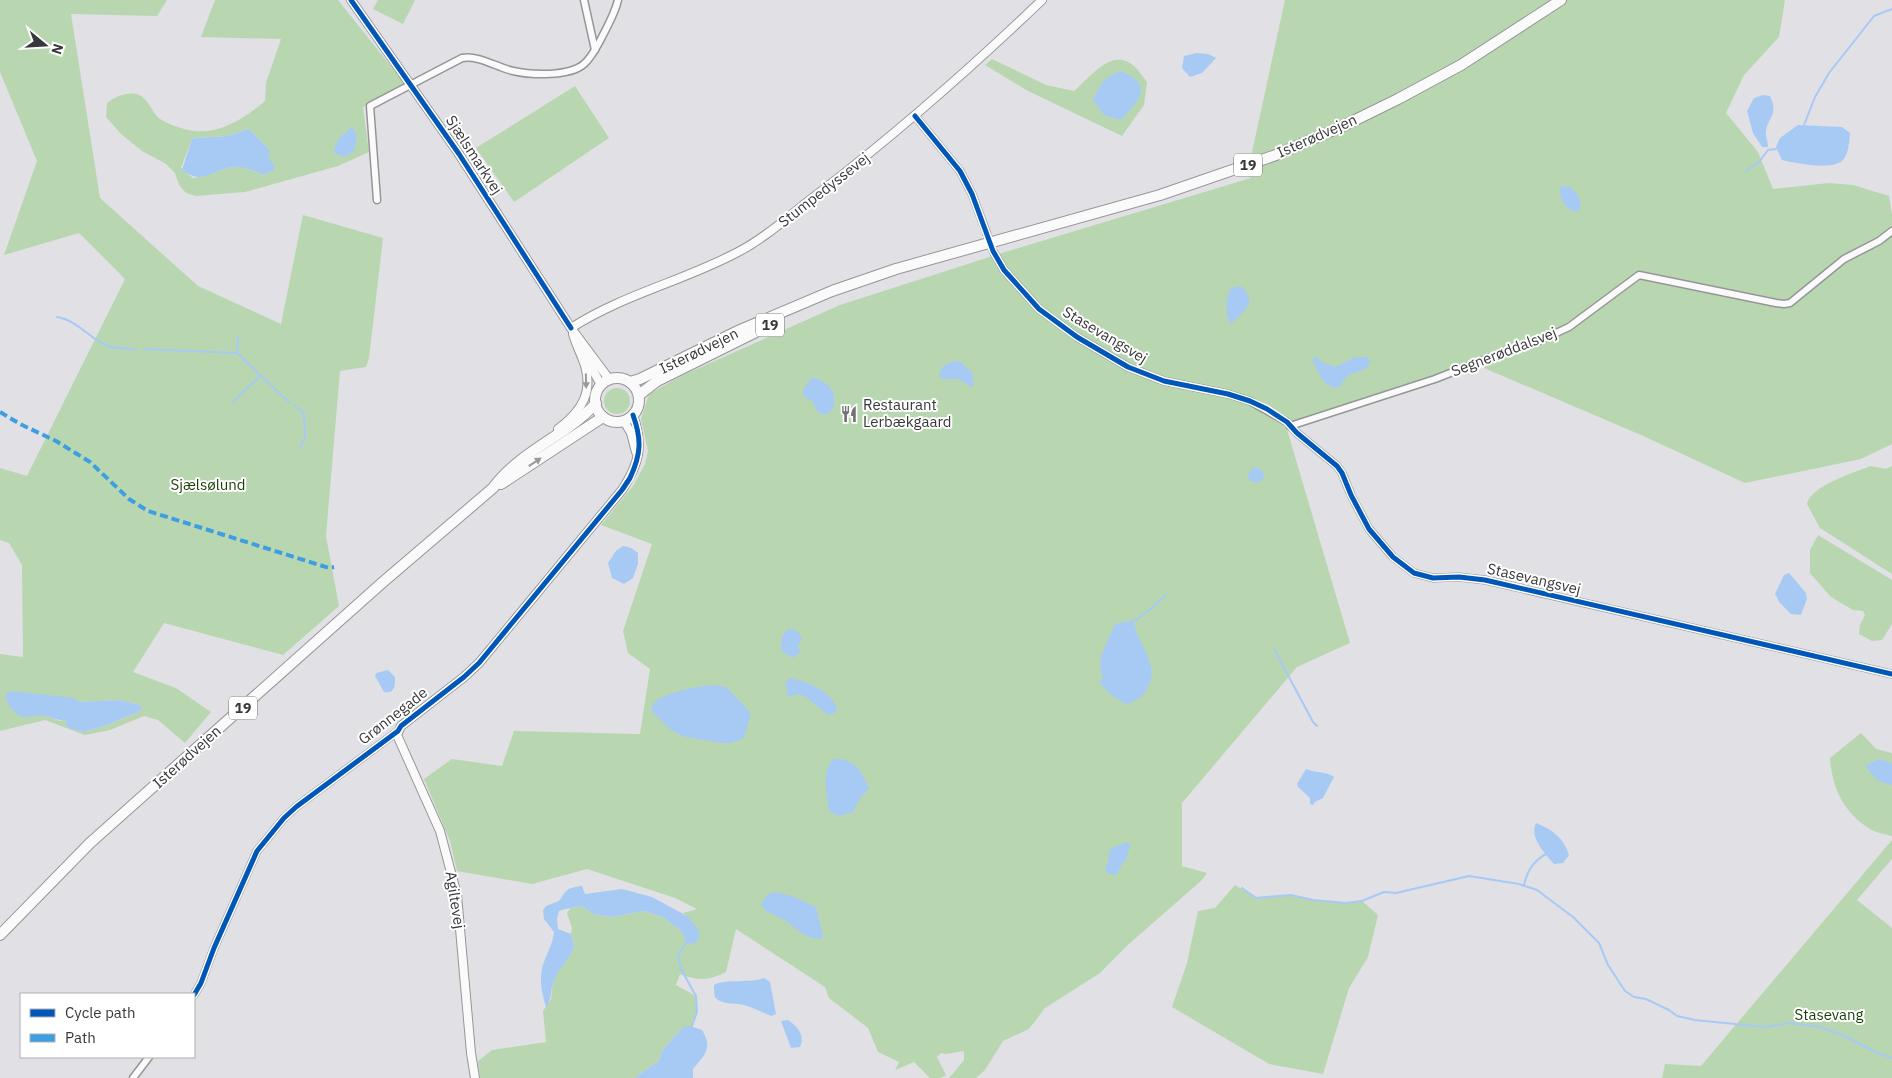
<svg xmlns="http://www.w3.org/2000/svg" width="1892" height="1078" font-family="'IBM Plex Sans',sans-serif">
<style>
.green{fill:#b8d7b0;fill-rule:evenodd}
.water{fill:#a7caf5}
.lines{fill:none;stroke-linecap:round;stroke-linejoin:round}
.stream{stroke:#a7caf5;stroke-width:2}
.minor-casing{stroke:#96969a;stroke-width:9}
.tertiary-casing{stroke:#96969a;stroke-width:10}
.primary-casing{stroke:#96969a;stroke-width:12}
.trunk-casing{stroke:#96969a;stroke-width:12}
.minor{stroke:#fafafb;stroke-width:6}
.tertiary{stroke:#fafafb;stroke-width:8}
.primary{stroke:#fafafb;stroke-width:10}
.trunk{stroke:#fafafb;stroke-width:10}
.quiet{stroke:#3e9ee2;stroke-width:4;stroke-dasharray:8 4;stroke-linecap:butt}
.cycleway-casing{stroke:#fff;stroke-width:8}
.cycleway{stroke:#0057b8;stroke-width:5}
.oneway{fill:#99999b}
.labels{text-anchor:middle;stroke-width:4;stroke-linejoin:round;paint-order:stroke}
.shield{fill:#fff;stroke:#747476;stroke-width:1}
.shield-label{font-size:14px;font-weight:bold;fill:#38383b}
.street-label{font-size:15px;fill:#38383b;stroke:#fff}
.poi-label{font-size:15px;fill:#38383b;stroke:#fff;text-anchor:start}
.park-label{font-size:15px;fill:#183e05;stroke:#fff}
</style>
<rect width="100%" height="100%" fill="#e0e0e5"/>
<!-- green -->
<g class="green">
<path d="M0,0H167L157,16L71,14L100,198L198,286L281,324L303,215L383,238L369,358L366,367L340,371L326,536L339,606L283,655L164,623L133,672L176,688L211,712L185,743L158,720L144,716L110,730L85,735L45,720L0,731V654L23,657L22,565L9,543L0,540V468L27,476L125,279L79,233L4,255L37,161L0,72ZM120,700L140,705L142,710L107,725L84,732L65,720L60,721L44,715L78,702Z"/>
<path d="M215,0H338L405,84L363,107L369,152L338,166L245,192L196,196L186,193L179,185L175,173L166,164L142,151L121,134L106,117L107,103C115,97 126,92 136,94C149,97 151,112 160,119C166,123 174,126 181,128C213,139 241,121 265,101L266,83L281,39L201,37ZM249,129L269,149V159L263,175C254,171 241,165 232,167C218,170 207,177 193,178L181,168L192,139C205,136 217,138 230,135C237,134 242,130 249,129Z"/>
<path d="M378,0H415L403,24L373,9Z"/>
<path d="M1285,0H1785L1779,37L1744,75L1726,113L1758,152L1773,189L1829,183L1853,185L1889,196L1892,215V444L1861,459L1745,483L1641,435L1477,365L1286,426L1350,643L1297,667L1182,803V866L1207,873L1202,880L1130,943L1100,973L1045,1008L1029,1029L1003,1041L985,1070L976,1078H949L964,1060V1051L946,1054L941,1053L937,1057L946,1075L941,1078H930L914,1062L895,1070L899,1062L878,1052L868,1028L829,998L825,987L736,929L726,972C708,981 698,981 680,974L676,985L696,996L697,1012L692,1026L682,1028L668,1044L662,1051L659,1061L634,1078H480L478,1061L492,1050L546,1042L543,1011L551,999L553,981L560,968L571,954L574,944L571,934L572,928L567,913L571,908L582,906L593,914L611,917L644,911L663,917L682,932L686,943L687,916L683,913L697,909L675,898L587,869L532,884L457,871L450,841L424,779L452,759L502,766L514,731L640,734L650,669L628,653L623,631L652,544L601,525L633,486L645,464L648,451L641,419L649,394L681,376L840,305L1002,253L1251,178L1248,176L1251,173L1252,152Z"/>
<path d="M992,59L1046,85L1074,91C1090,78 1112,45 1135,67C1139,71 1143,77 1147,82L1144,105L1122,136L1028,91L985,65Z"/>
<path d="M575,86L609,138L514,202L476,148Z"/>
<circle cx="617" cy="401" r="13"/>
<path d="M1870,466L1886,469L1892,466V574L1820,528L1807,504C1810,486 1854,473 1870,466Z"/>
<path d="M1818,535L1892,580V624L1882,640L1872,641L1859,634L1860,625L1865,615L1863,611L1853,610L1831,597L1810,573V550Z"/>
<path d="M1861,733L1876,749L1892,753V836C1884,834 1873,832 1867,827C1842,810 1832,786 1830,758Z"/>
<path d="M1892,840V859L1857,900L1892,928V1078H1662L1665,1064L1701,1066Z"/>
<path d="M1235,885L1256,898L1291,895L1313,900L1345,903L1362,901L1378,915L1368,957L1349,988L1323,1074L1269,1064L1172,1007L1187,963L1198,911L1215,908Z"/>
</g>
<!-- water -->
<g class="water">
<path d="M1197,53L1208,54L1216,58L1202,73L1190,77L1182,68L1184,56Z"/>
<path d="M1121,71C1155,85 1139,100 1121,120L1104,115L1093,100C1100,84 1104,77 1121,71Z"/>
<path d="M1763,95L1770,96C1780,117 1765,118 1766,135C1766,139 1768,142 1768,147H1762L1753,133L1747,111L1754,98Z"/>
<path d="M1798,125L1842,127L1850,133C1849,142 1849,153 1843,160C1832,171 1795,163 1782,160L1776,147L1780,138Z"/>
<path d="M352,127L357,136L354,151L345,157L334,153C335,140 342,135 352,127Z"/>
<path d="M249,129L269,149V159L274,164V170L263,175C255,171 242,166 233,167C210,170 205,186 182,170L192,139C205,136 218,138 230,135C237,134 242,130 249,129Z"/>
<path d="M1568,186C1576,192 1584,199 1579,210L1575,212C1564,208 1559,198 1560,187Z"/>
<path d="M1241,286C1259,303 1244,311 1231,324C1224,315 1226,297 1231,288Z"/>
<path d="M1315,356L1323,363L1336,367L1355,357H1367L1370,362C1365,374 1355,370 1347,377C1342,381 1343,386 1336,388C1320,384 1320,372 1312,360Z"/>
<path d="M959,361L972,372L974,385L971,387L959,379H944L939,376C941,364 948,362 959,361Z"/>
<path d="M812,377C856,389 824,439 812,400L807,399L803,395V390Z"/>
<path d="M1253,467L1260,469L1265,474L1263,479L1258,483L1248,480L1249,473Z"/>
<path d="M623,546L631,548L638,553V564L633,578L624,584L612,578L608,563L616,551Z"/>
<path d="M1789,573L1806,593L1807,599L1801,615L1791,614L1780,603L1775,594L1784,575Z"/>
<path d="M1134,620C1134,643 1163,663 1147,689C1142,698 1135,702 1125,704L1110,694L1099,682L1103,677C1095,659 1108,642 1115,624Z"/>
<path d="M789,628L798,632L802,638L798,646L800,652L795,657H790L781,650L782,636Z"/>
<path d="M388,670L395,677C395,686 395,694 384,692L375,676L376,673Z"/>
<path d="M791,678C809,683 830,690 837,708L835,713L828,715L806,697L799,694L788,697L786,696L788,692L785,684L789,679Z"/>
<path d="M714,685L726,687L751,713L744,738L731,743H722L685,737L672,731L651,710C652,708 652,705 654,703C664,692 699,686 714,685Z"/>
<path d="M12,691L75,698L78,702L120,700L140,705L142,710L107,725L84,732L68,728L65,720C57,721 53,717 45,716C39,714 32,717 25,717C15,716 5,703 6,694Z"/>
<path d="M833,759C852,756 863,772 869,788L859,800L853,812L839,816L829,811C827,794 821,774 833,759Z"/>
<path d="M1879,759L1892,763V785L1878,781L1865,766Z"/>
<path d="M1306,769C1315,773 1326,771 1334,777L1323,798L1315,802L1313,805L1310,804V798L1298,787L1297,784Z"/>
<path d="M1536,823C1552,829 1564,838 1569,855L1563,863L1554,864C1545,853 1529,838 1536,823Z"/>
<path d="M1126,842L1131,845L1128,852L1126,861L1123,862L1117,874L1115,875L1108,874L1105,868L1107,865L1110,849Z"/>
<path d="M582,886L585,894L622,889L652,897L687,916L698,929L700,937L694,944L686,943L682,932L663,917L644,911L611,917L593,914L582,906L565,909L559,911L557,919L558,929L571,934C572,938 574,942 574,946C571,959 558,968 554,981C550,991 552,999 546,1008C542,993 538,977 544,962C548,951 553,943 554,932L544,919L543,910L546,906L559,901C567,889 567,888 582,886Z"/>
<path d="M774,892L792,896L816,907L823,935L822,939C804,939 797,928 783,919C774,914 767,915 761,904L767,895Z"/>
<path d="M764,978L770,982L776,1014L771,1016C761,1012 749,1005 738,1004C731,1003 720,1004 715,997C714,994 714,989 714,985C727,978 748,984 764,978Z"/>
<path d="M788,1020C798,1027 805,1035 800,1047L791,1048L781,1021Z"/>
<path d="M690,1026L702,1030C713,1048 705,1055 693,1069V1078H634L659,1061L662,1051L668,1044L683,1027Z"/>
</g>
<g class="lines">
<!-- stream -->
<g class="stream">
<path d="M1804,125L1815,97L1829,73L1874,16L1892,9"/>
<path d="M1746,171L1759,162L1768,150L1776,149"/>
<path d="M57,317C77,320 90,339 108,346C116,349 127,348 136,349"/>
<path d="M144,349L237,353L289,402"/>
<path d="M237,353L238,336"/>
<path d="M233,402L260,376"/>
<path d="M294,405L304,414L305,437L300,448"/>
<path d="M1133,621C1140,619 1160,601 1166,595"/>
<path d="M1274,649L1313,722L1317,726"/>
<path d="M1524,885C1527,871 1533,861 1546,854"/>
<path d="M1242,888L1256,898L1291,895L1313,900L1345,903L1362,901L1384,892L1396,893L1469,876L1519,884L1537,890L1573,917L1599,943L1608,965L1625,991L1634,997L1646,999L1669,1010L1677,1016L1695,1020L1764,1027L1790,1023L1820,1027L1845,1036L1875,1052L1892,1058"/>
<path d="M686,943L678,956L681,969L696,996L697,1012L692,1026"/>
</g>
<!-- minor casing -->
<g class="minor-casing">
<g id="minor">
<path d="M584,0L595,50"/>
<path d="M915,116L960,171L972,194L987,234"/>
<path d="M377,200L370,106L462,58C479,55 496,67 513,71C531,75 569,77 584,64C592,57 598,45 603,35C609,23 615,13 618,0"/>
<path d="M993,251L1004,270L1039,309L1077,337L1128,367L1164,381L1228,394L1250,401L1287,422L1297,433L1337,466L1342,473L1351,495L1369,529L1393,557L1414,573L1433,578L1459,577L1485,580L1892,674"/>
<path d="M1290,426L1435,379L1504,352L1535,343L1569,327L1639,275L1776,303L1784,304L1790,303L1844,259L1879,241L1892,231"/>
<path d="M194,995L201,983L214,948L257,851L284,818L296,807L398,731"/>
<path d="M133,1078L149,1057"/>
</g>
</g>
<!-- tertiary casing -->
<g class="tertiary-casing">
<g id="tertiary">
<path d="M351,0L459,154L571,328L609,379"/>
<path d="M571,328C622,295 683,281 736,253C766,238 792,213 819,193C897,133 971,68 1042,0"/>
<path d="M584,354L601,385"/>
<path d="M624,421L631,433L636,452"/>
<path d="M558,429C582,411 595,391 583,360C580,352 576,344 573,334"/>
<path d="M475,1078L471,1053L457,895L440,831L397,735L401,726L464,677L479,663L622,490C639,464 644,446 633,415"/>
</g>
</g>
<!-- primary casing -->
<g class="primary-casing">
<g id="primary">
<circle cx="617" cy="400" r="22"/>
<path d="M501,484L603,417"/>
<path d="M0,935L90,843L383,582L493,488C511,463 541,446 566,429C577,421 587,414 596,403"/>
</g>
</g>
<!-- trunk casing -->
<g class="trunk-casing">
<g id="trunk">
<path d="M630,382L640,379L740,330L832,291L896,269L1160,195L1276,155L1343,126L1398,99L1461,65L1561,0"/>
<path d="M639,395L657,381L778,321"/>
</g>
</g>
<!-- minor -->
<use href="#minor" class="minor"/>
<!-- tertiary -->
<use href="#tertiary" class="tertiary"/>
<!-- primary -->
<use href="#primary" class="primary"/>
<!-- trunk -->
<use href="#trunk" class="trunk"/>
<!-- quiet -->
<path class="quiet" d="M0,412L20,424L56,441L90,462L129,499L148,511L329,568L334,567"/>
<!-- cycleway casing -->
<g class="cycleway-casing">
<g id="cycleway">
<path d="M351,0L459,154L571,328"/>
<path d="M915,116L960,171L972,194L993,251L1004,270L1039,309L1077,337L1128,367L1164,381L1228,394L1250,401L1267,409L1287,422L1297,433L1337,466L1342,473L1351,495L1369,529L1393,557L1414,573L1433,578L1459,577L1485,580L1892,674"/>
<path d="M194,995L201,983L214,948L257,851L284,818L296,807L398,731L401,726L464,677L479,663L622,490L630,478C641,454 642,440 633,415"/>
</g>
</g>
<!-- cycleway -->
<use href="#cycleway" class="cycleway"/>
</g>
<!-- one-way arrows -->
<defs><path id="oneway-solid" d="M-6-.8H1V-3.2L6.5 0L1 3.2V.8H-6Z" transform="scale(1.25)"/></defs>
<g class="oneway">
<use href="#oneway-solid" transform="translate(586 381) rotate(89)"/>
<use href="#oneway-solid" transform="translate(535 462) rotate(-33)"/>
</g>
<!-- icons -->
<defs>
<g id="restaurant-bare" transform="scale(1.35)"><path d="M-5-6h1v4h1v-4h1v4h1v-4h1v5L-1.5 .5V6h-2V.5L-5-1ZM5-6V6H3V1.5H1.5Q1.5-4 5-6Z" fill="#737376" stroke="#fff" stroke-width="2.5" paint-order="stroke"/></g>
</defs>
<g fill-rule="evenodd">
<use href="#restaurant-bare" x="849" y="414"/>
</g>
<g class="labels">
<!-- shield labels -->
<g class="shield">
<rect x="1234" y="153.5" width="28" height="23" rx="4"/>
<rect x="756" y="313.5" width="28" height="23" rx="4"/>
<rect x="229" y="696.5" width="28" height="23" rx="4"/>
</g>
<g class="shield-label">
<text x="1248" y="170">19</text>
<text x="770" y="330">19</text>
<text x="243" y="713">19</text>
</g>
<!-- street labels -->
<g class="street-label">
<text transform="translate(1317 136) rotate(-24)" y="5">Isterødvejen</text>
<text transform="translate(474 155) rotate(57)" y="5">Sjælsmarkvej</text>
<text transform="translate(824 190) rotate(-38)" y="5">Stumpedyssevej</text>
<text transform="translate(1105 335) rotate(31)" y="5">Stasevangsvej</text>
<text transform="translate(699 351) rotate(-26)" y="5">Isterødvejen</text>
<text transform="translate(1504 352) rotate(-21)" y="5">Segnerøddalsvej</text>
<text transform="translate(1534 579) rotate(13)" y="5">Stasevangsvej</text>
<text transform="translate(393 716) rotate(-38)" y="5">Grønnegade</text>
<text transform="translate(187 757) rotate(-42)" y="5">Isterødvejen</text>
<text transform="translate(455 900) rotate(81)" y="5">Agiltevej</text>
</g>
<!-- poi labels -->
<g class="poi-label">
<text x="863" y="410">Restaurant<tspan x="863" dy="17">Lerbækgaard</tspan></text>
</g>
<!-- park labels -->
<g class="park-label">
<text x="208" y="490">Sjælsølund</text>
<text x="1829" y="1020">Stasevang</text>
</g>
</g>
<!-- legend -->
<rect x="20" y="993" width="175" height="65" fill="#ffffff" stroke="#afafb1"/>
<rect x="30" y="1009" width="25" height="8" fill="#0057b8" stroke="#afafb1"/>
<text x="65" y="1018" font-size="15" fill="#38383b">Cycle path</text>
<rect x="30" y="1034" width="25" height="8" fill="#3e9ee2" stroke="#afafb1"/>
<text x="65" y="1043" font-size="15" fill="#38383b">Path</text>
<!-- north arrow -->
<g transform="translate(45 45) rotate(108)" stroke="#ffffff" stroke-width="4" paint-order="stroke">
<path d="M0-4L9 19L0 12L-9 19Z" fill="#38383b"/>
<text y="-8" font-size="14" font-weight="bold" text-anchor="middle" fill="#38383b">N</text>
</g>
</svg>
